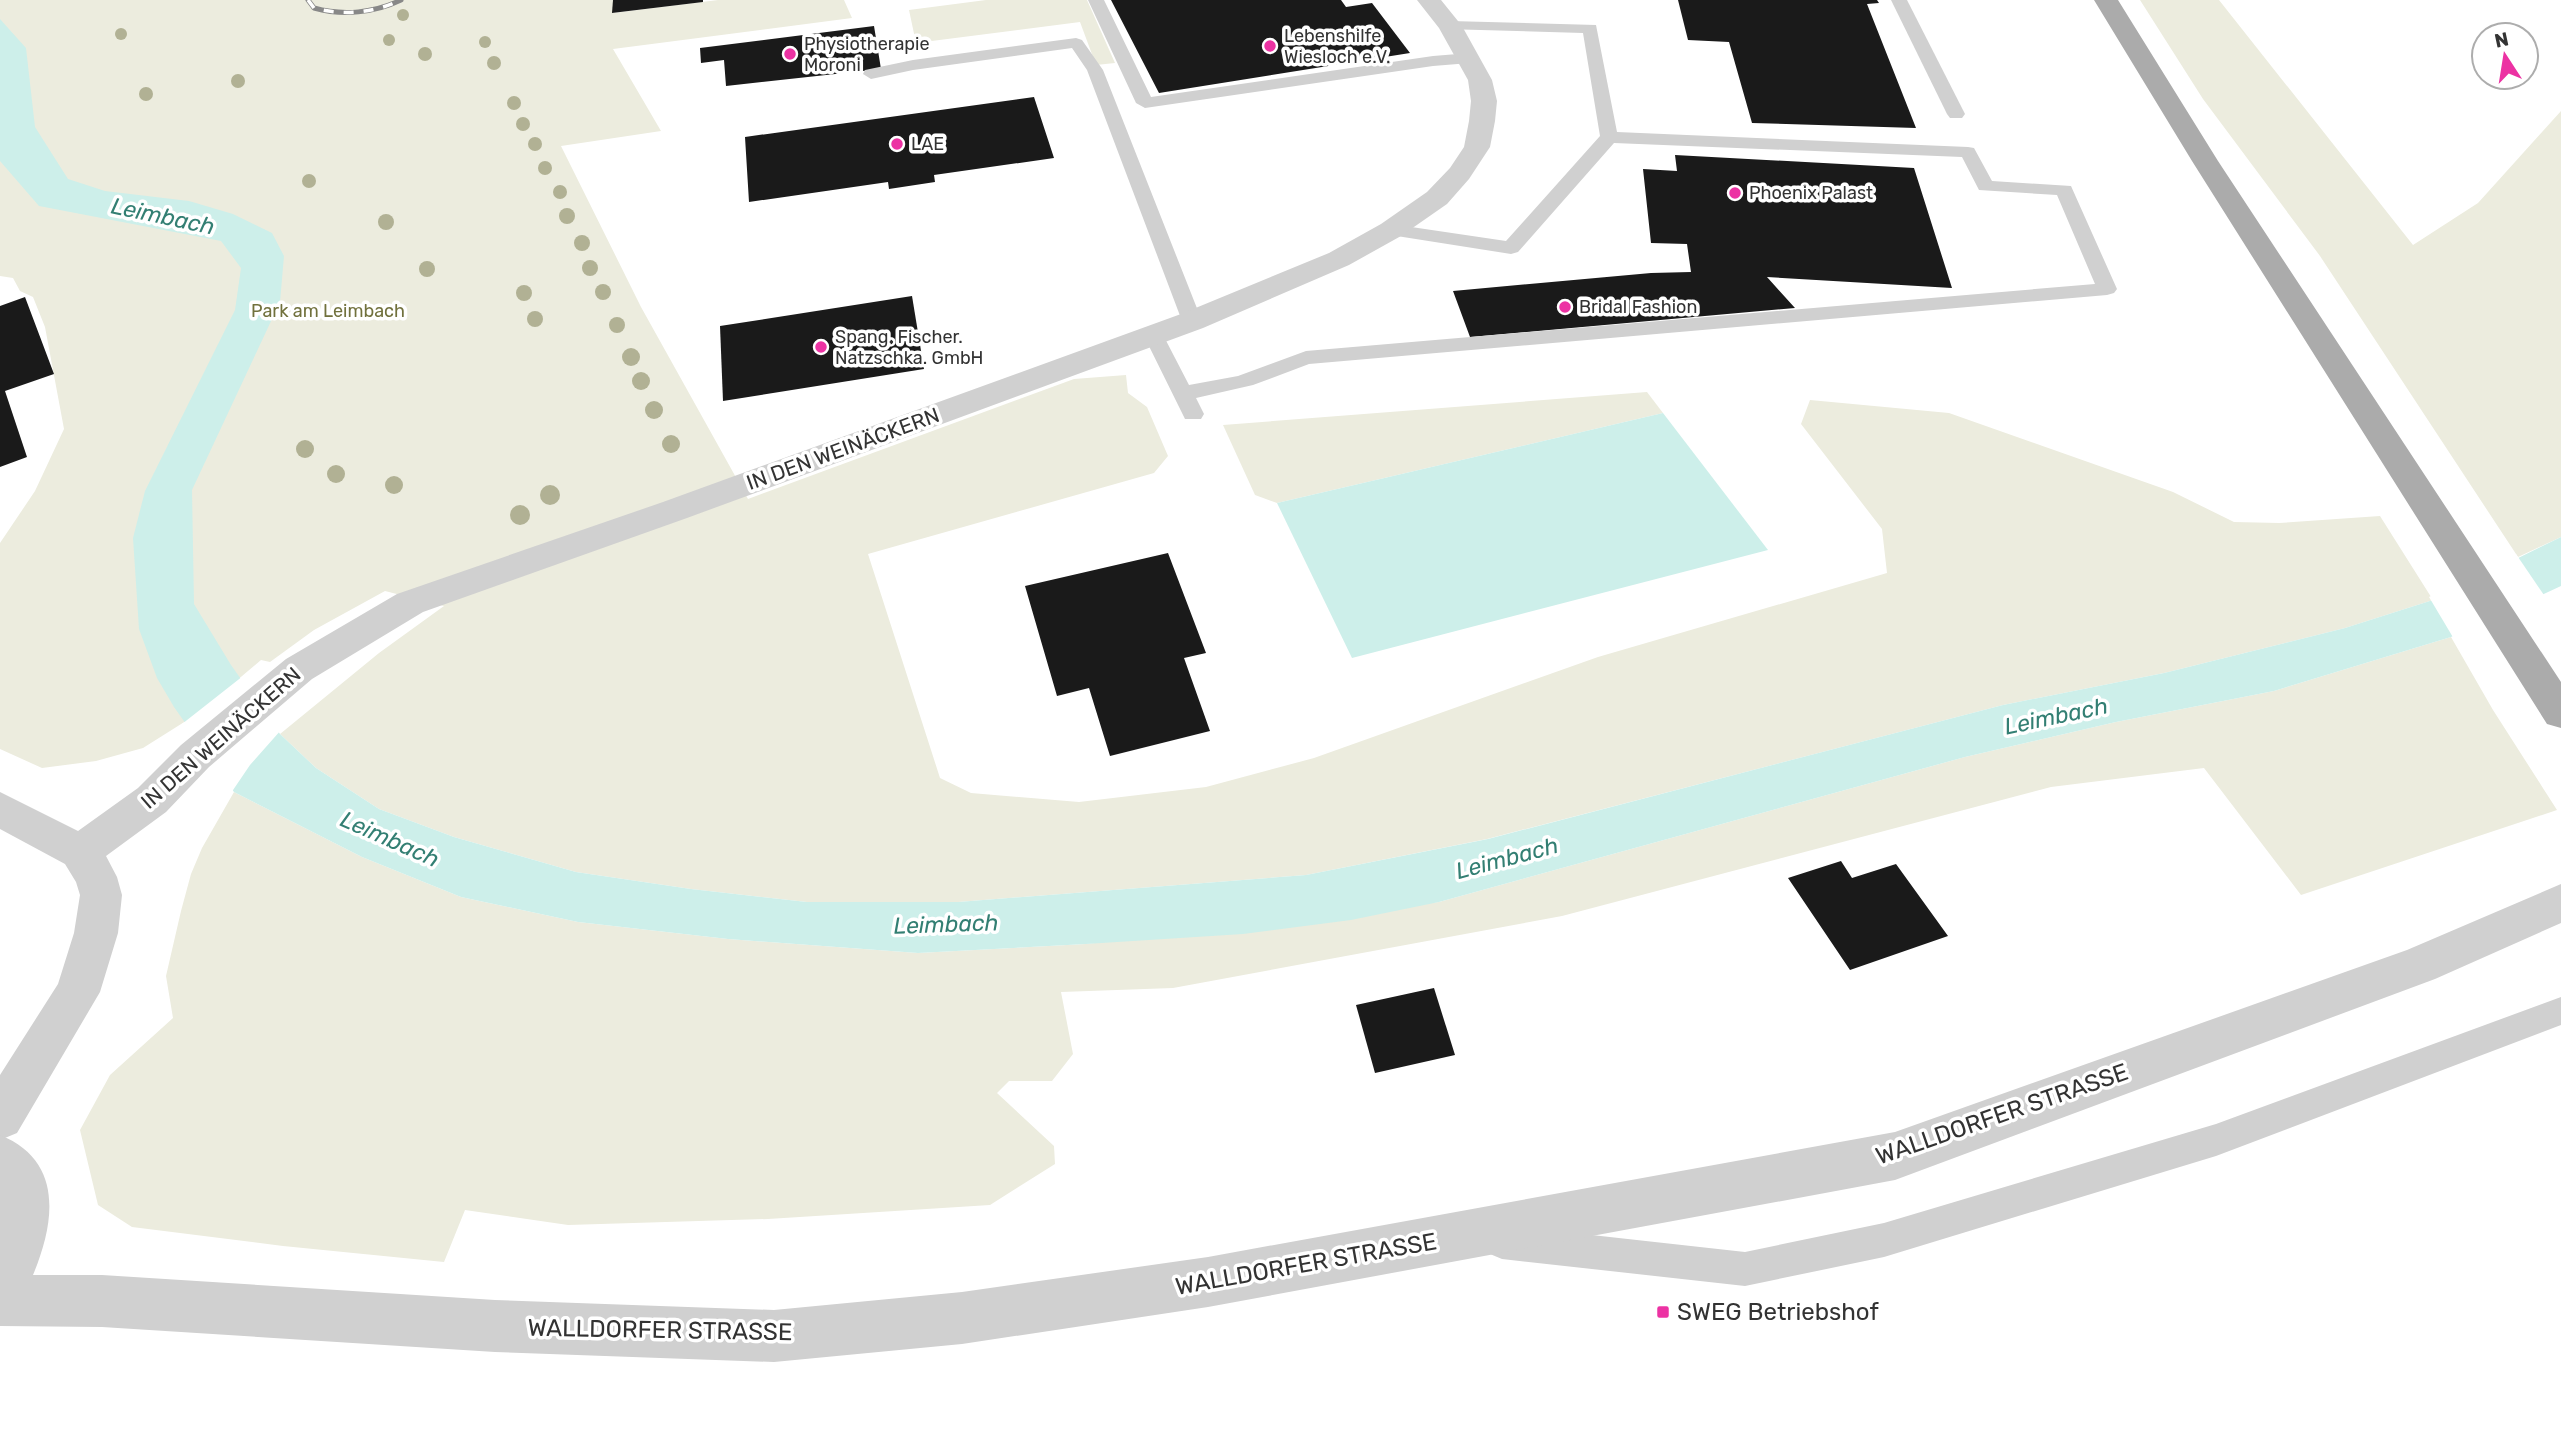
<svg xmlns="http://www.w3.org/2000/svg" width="2561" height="1429" font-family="Rubik,sans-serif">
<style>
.green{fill:#ececde}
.water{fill:#cdefea}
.pier{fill:#fff}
.building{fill:#1a1a1a}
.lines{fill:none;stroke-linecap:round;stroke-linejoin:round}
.service{fill:#d0d0d0;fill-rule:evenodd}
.minor{fill:#d0d0d0;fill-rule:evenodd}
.tertiary{fill:#d0d0d0;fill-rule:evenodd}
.primary{fill:#ababab;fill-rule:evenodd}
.rail-casing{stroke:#888;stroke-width:5}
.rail{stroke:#fff;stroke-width:3.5;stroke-dasharray:10;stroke-linecap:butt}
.tree{fill:#b1b194}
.poi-dot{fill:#ec32a3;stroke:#fff;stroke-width:2.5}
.labels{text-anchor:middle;stroke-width:7;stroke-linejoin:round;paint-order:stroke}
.far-poi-label{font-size:18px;fill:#333;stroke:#fff;text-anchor:start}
.far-park-label{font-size:18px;fill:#71713d;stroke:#fff}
.street-label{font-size:21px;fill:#333;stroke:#fff}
.water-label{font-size:23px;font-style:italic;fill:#337f73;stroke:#fff}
.near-street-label{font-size:24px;fill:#333;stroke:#fff}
.near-poi-label{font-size:24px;fill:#333;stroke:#fff;text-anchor:start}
</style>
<rect width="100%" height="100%" fill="#fff"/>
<!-- green -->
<g class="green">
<path d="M0,0H613V13L718,0H844L852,18L613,49L661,131L561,146L641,307L748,499L1074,379L1126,375L1128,393L1147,407L1168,456L1154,473L868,554L940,778L971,793L1079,802L1206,787L1314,758L1598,657L1887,573L1882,529L1801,424L1810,400L1949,413L2173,492L2234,522L2279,523L2380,516L2433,600L2345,628L2164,673L2003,705L1487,839L1306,875L958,902H807L691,889L576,872L454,837L379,809L316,768L280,734L379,653L444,606L385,591L314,630L270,662L261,660L197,714L143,748L96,761L42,768L0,749V543L35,491L64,429L45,327L33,297L20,291L13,278L0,276Z"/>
<path d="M986,0H1087L1115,63L1096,65L1080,22L916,43L909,10Z"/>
<path d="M2140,0H2219L2413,245L2478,203L2561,111V537L2518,557L2320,256L2203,99Z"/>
<path d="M1647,392L1663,413L1277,503L1255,495L1223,425Z"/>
<path d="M2451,637L2493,710L2557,810L2301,895L2204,768L2051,787L1562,916L1173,988L1061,992L1073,1054L1052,1081H1009L997,1093L1054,1146L1055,1164L990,1205L768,1219L568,1225L465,1210L444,1262L283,1246L132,1227L98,1205L80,1130L110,1075L173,1018L166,976L181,911L191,874L202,848L234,792L362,857L461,897L578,922L728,939L918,953L1086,944L1439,902L1965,757L2116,722L2274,691Z"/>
</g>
<!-- water -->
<g class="water">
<path d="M0,19L26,48L35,127L68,179L105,191L189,201L233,214L272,233L284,256L280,302L192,490L194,604L231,665L280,734L316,768L379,809L454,837L576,872L691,889L807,902H958L1306,875L1488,839L2003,705L2164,673L2345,628L2433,600L2561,537V586L2451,637L2274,691L2116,722L1965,757L1439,902L1351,920L1243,934L1086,944L918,953L728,939L578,922L461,897L362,857L234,792L174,707L157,678L139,629L133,538L145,491L235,310L241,268L221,241L39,206L0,161Z"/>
<path d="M1663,413L1768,550L1352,658L1277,503Z"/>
</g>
<!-- pier -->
<g class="pier">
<path d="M2516,554L2546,598L2454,639L2429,597Z"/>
<path d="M243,676L281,730L250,765L231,793L182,724Z"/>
</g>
<!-- building -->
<g class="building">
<path d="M613,0H703V2L612,13Z"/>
<path d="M1111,0H1341L1346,7L1372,3L1410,53L1159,93Z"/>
<path d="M1678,0H1877L1879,3L1867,4L1916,128L1752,123L1729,42L1688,40Z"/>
<path d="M874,26L881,69L726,86L724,60L701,63L700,48Z"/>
<path d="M1034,97L1054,158L934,175L935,182L889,189L888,182L749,202L745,137Z"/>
<path d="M1675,155L1914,168L1952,288L1767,277L1795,308L1470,337L1453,291L1651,273L1691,272L1687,244L1651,243L1643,169L1677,171Z"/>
<path d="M912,296L924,369L723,401L720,326Z"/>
<path d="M25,297L54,374L5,391L27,457L0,467V306Z"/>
<path d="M1168,553L1206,653L1184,658L1210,731L1110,756L1089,688L1057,696L1025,586Z"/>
<path d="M1841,861L1852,878L1896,864L1948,936L1850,970L1788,878Z"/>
<path d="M1434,988L1455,1055L1375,1073L1356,1005Z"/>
</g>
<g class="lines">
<!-- service -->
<g class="service">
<path d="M1088,0H1104L1151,97L1433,56L1470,53L1478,58L1470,63L1433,66L1145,108L1136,103Z"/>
<path d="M1891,0H1907L1965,114L1962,118H1950L1947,114Z"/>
<path d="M1450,21L1596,25L1617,132L1968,147L1974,148L1992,181L2071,186L2117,289L2114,293L2107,295L1309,364L1253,385L1196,398L1204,414L1201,419H1185L1143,334L1146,329H1160L1189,385L1238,376L1306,351L2095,284L2057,195L1979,190L1962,157L1614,143L1518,252L1511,254L1384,234L1381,230L1391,224L1506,241L1600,136L1583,33L1444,29L1442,26L1444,23Z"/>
<path d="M1076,38L1082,40L1103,70L1202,321L1199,325H1185L1182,321L1087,70L1072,48L913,70L871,79L863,74L865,70L913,60Z"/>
<path d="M2561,997V1025L2216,1156L1884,1257L1745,1286L1502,1259L1490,1254L1485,1242L1490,1230L1502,1225L1745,1252L1884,1223L2216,1124Z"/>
</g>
<!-- minor -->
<path class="minor" d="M1417,0H1441L1462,26L1492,80L1497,101L1495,121L1490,147L1469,179L1447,204L1401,236L1349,265L1203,328L687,518L423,612L312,679L209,767L166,812L106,856L117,877L122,895L118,933L100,992L17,1133L0,1140V1075L58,984L74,933L80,895L76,882L65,864L0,829V792L78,831L138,788L181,745L286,659L397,594L663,502L1181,314L1329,253L1381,224L1427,192L1450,168L1464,147L1469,121L1471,101L1468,80L1439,28Z"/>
<!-- tertiary -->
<path class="tertiary" d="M2561,884V923L2435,979L1895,1180L1208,1307L962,1344L774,1362L495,1352L102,1327L0,1326V1135C64,1161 55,1222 33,1275H102L495,1300L774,1310L962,1292L1208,1257L1895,1132L2407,950Z"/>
<!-- primary -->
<path class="primary" d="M2094,0H2118L2218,161L2561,682V728L2547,724L2192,161Z"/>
<!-- rail casing -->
<g class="rail-casing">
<path id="rail" d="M308,0L314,8C343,16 374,13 401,0"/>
</g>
<!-- rail -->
<use href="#rail" class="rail"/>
</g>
<!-- trees -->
<g class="tree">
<circle cx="403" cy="15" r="6"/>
<circle cx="121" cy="34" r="6"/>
<circle cx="389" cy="40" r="6"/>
<circle cx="485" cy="42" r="6"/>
<circle cx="425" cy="54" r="7"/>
<circle cx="494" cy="63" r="7"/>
<circle cx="238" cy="81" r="7"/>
<circle cx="146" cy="94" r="7"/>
<circle cx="514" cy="103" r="7"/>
<circle cx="523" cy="124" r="7"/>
<circle cx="535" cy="144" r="7"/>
<circle cx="545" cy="168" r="7"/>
<circle cx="309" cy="181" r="7"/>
<circle cx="560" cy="192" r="7"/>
<circle cx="567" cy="216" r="8"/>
<circle cx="386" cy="222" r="8"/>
<circle cx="582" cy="243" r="8"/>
<circle cx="590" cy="268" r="8"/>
<circle cx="427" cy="269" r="8"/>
<circle cx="603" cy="292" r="8"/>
<circle cx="524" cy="293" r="8"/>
<circle cx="535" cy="319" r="8"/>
<circle cx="617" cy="325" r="8"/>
<circle cx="631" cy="357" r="9"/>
<circle cx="641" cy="381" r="9"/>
<circle cx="654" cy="410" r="9"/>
<circle cx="671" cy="444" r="9"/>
<circle cx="305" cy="449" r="9"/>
<circle cx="336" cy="474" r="9"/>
<circle cx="394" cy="485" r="9"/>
<circle cx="550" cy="495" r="10"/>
<circle cx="520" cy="515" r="10"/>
</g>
<!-- markers -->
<g class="poi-dot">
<circle cx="1270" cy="46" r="7"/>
<circle cx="790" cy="54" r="7"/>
<circle cx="897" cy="144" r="7"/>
<circle cx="1735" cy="193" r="7"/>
<circle cx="1565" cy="307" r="7"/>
<circle cx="821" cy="347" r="7"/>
<rect x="1656" y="1305" width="14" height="14" rx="3.5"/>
</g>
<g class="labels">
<!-- far-poi labels -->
<g class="far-poi-label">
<text x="1284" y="42">Lebenshilfe<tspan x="1284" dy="21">Wiesloch e.V.</tspan></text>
<text x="804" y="50">Physiotherapie<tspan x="804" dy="21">Moroni</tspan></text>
<text x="911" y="150">LAE</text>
<text x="1749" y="199">Phoenix Palast</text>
<text x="1579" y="313">Bridal Fashion</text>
<text x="835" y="343">Spang. Fischer.<tspan x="835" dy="21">Natzschka. GmbH</tspan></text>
</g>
<!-- far-park labels -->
<g class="far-park-label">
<text x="328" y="317">Park am Leimbach</text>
</g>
<!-- street labels -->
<g class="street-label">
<text transform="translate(843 449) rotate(-20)" y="7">IN DEN WEINÄCKERN</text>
<text transform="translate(221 738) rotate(-41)" y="7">IN DEN WEINÄCKERN</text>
</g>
<!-- water labels -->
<g class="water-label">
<text transform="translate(163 216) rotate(12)" y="8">Leimbach</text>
<text transform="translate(2056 716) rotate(-12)" y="8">Leimbach</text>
<text transform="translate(390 839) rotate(24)" y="8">Leimbach</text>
<text transform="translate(1507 858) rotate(-15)" y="8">Leimbach</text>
<text transform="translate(946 924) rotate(-2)" y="8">Leimbach</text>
</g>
<!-- near-street labels -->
<g class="near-street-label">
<text transform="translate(2002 1114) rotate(-19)" y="8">WALLDORFER STRASSE</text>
<text transform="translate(1306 1264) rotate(-10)" y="8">WALLDORFER STRASSE</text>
<text transform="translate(660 1330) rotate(1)" y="8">WALLDORFER STRASSE</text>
</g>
<!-- near-poi labels -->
<g class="near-poi-label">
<text x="1677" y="1320">SWEG Betriebshof</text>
</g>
</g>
<!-- north arrow -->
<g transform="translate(2505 56) rotate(348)"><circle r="33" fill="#ffffff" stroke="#adadad" stroke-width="2"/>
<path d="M0-5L12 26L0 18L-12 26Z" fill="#ec32a3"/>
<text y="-10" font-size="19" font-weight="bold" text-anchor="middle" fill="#333333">N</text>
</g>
</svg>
